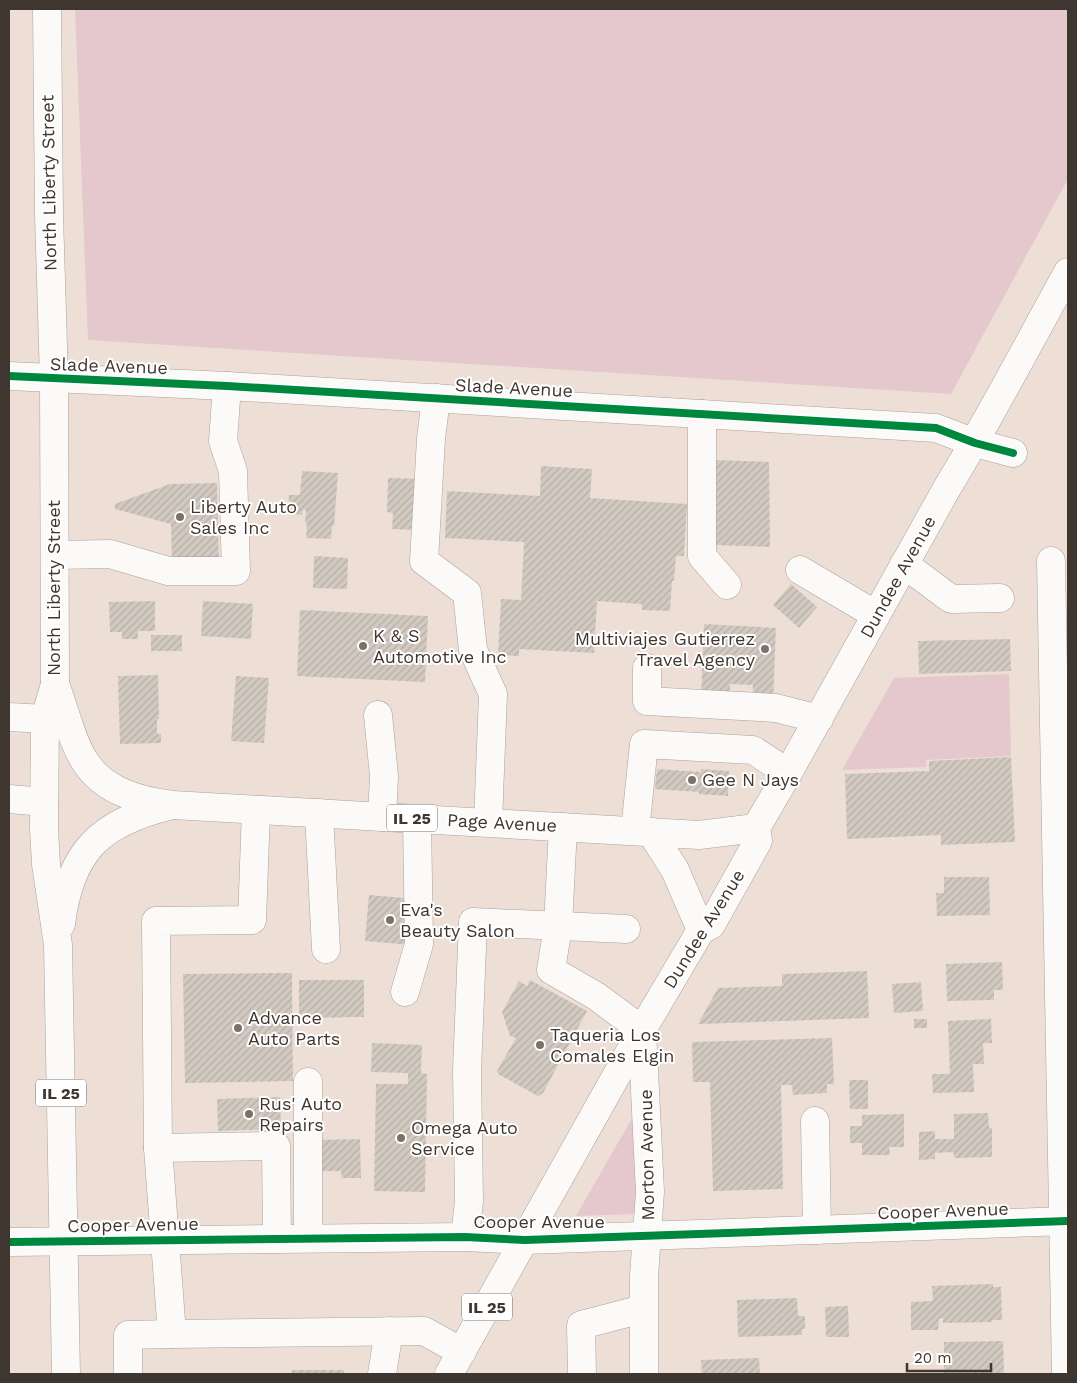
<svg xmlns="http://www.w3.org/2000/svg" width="1077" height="1383" font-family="'Work Sans',sans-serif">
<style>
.green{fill:#e5c8cd}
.building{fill:url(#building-hatch)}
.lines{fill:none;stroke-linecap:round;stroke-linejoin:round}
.minor-casing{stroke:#aba19a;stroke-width:29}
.major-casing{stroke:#aba19a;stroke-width:29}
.minor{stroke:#fcfaf9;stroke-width:28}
.major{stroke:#fcfaf9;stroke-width:28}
.cycleway-casing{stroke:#fff;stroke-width:11}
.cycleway{stroke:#00873e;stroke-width:8}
.poi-dot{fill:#7c7169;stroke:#fff;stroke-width:2}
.labels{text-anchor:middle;stroke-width:4;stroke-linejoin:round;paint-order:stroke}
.shield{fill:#fff;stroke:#79726d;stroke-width:1}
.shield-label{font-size:16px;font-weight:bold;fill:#3f362f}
.street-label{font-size:18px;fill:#3f362f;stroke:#fff}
.poi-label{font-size:18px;fill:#3f362f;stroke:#fff;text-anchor:start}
</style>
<defs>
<pattern id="building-hatch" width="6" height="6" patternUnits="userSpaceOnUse" patternTransform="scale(1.25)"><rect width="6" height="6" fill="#d2cac1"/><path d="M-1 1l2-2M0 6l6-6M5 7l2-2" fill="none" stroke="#b5aea6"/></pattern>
</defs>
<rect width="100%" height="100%" fill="#eddfd6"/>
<!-- green -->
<g class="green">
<path d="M75,9H1068V179L951,394L88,340Z"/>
<path d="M1009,674L1011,756L926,760V767L842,770L894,678Z"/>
<path d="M635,1113L637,1214L576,1216Z"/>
</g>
<!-- building -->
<g class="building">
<path d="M716,460L769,462L770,547L716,545Z"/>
<path d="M541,466L592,469L590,498L687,504L684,556H676L674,581H672L670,611L642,610V604L597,601L594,653L519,649V656L498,655L501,599L521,600L524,542L445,538L447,491L540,496Z"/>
<path d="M302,471L338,473L334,526H332L331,539L306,538L307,523H305L306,510H303L302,515L288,513L289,495H300Z"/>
<path d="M388,478L421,479L419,530L392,529L393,513L387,512Z"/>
<path d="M217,483L219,560L172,561L171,524L115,509V504L170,484Z"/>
<path d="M314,556L348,558L347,589L313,588Z"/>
<path d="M791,584L817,607L799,628L773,605Z"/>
<path d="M155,601V631H138V639H122V632H110L109,602Z"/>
<path d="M203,601L253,604L251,639L201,636Z"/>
<path d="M300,610L428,616L425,682L297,676Z"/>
<path d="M704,624L776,628L773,702L752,701L753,685L730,684V699L701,698Z"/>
<rect x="151" y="635" width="31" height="16"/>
<path d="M1010,639L1011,671L919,674L918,641Z"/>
<path d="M158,675L159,719H157V734H161V743L120,744L118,676Z"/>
<path d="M236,676L269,678L264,743L231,741Z"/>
<path d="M1011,757L1015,842L941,845V835L847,839L845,774L929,771V761Z"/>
<path d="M657,769L701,772V769L729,771L728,796L699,794V792L655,789Z"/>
<path d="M944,877H989L990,915L937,916L936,893H944Z"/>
<path d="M369,895L416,899L412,945L365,941Z"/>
<path d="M1002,962L1003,990H994V1000L947,1001L946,964Z"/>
<path d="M867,971L869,1018L698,1024L718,988L782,986V974Z"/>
<path d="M292,973L293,1081L185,1083L183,974Z"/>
<path d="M299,980H364V1017L299,1018Z"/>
<path d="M530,980L587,1011L543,1093L538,1096L498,1074L497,1071L516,1038L510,1036L502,1012L519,981L527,986Z"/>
<path d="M921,982L923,1011L894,1013L892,984Z"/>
<rect x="914" y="1019" width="13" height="9"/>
<path d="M991,1019L992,1043H983L984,1064H973L974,1092L933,1093L932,1074H950L948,1021Z"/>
<path d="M832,1038L834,1084H827V1093L793,1095L792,1085H781L783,1189L713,1191L710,1082H693L692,1042Z"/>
<path d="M372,1043L422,1045L421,1073L427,1074L425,1192L374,1191L376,1084H408V1073L371,1072Z"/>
<path d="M849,1080H868V1109H850Z"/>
<path d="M280,1097L281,1129L218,1131L217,1099Z"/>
<path d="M988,1113L989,1128H992V1157L955,1158L953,1152L935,1153V1159L919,1160V1132L935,1131V1139H954V1114Z"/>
<path d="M904,1114V1147H889L890,1155H862V1143H850V1126H862V1115Z"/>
<path d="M360,1139L361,1178H342L341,1171H318V1140Z"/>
<path d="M993,1284V1287H1001L1002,1320H992V1322L943,1323V1318L939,1319L938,1330H911V1302L933,1301L932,1286Z"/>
<path d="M797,1298L798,1316H805V1329H802V1335L738,1337L737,1300Z"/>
<path d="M848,1306L849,1337H826L825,1307Z"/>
<path d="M1003,1341L1004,1374H944V1342Z"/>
<path d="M759,1358L760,1374H702L701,1360Z"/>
<rect x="292" y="1370" width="52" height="4"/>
</g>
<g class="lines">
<!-- minor casing -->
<g class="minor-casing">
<g id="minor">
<path d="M9,376L227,386L936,428L975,443L1013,453"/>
<path d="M436,398L431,439L424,561L467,593L473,650L493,694L488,822"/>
<path d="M702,414V556L727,585"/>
<path d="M55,555L110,554L168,571H236L233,471L223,441L227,386"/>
<path d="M1051,561L1066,1374"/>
<path d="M904,564L951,599L1000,598"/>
<path d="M800,570L876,615"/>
<path d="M647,668V701L776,708L819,719"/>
<path d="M378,715L384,776L382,817"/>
<path d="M9,717L45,719"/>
<path d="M9,799L44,802"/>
<path d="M256,810L252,920L156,921L158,1148L172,1334L424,1331L462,1352"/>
<path d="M319,813L326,949"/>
<path d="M563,827L558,926L551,970L596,996L642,1030L650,1192L644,1276V1374"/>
<path d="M635,831L644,744L753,750L788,773"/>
<path d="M405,992L419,944L417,819"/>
<path d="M308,1082V1238"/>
<path d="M815,1121L817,1230"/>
<path d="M158,1148L276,1146L277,1238"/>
<path d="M465,1237L469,1201L467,1071L473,922L626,929"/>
<path d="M9,1242L465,1237L525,1240L1068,1221"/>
<path d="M128,1374V1335L172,1334"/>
<path d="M382,1374L389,1331"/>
<path d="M582,1374L581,1325L643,1309"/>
</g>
</g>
<!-- major casing -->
<g class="major-casing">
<g id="major">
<path d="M47,9L49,215L54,379L55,684L45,719L44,829L46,864L58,945L66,1374"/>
<path d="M55,684C64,707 72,743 86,763C105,792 141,801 173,805L699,835L756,828"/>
<path d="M651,832L675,870L701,930"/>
<path d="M61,924C70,851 100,823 169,806"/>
<path d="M449,1374L642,1030L701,930L711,925L758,841L756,828L788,773L947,488C990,418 1028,344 1068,272"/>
</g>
</g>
<!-- minor -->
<use href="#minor" class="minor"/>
<!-- major -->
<use href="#major" class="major"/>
<!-- cycleway casing -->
<g class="cycleway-casing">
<g id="cycleway">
<path d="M9,376L227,386L936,428L975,443L1013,453"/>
<path d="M9,1242L465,1237L525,1240L1068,1221"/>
</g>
</g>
<!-- cycleway -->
<use href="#cycleway" class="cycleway"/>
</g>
<!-- markers -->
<g class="poi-dot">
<circle cx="180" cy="517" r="5"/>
<circle cx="363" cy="646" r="5"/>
<circle cx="765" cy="649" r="5"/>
<circle cx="692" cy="780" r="5"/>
<circle cx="390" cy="920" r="5"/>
<circle cx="238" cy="1028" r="5"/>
<circle cx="540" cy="1045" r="5"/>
<circle cx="249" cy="1114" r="5"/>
<circle cx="401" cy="1138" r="5"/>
</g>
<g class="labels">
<!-- shield labels -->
<g class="shield">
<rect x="387" y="804.5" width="50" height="27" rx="4"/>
<rect x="36" y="1079.5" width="50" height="27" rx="4"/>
<rect x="462" y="1293.5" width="50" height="27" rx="4"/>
</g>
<g class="shield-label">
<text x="412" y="824">IL 25</text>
<text x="61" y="1099">IL 25</text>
<text x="487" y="1313">IL 25</text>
</g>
<!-- street labels -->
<g class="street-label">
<text transform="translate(49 183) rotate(-91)" y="6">North Liberty Street</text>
<text transform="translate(109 366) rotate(2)" y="6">Slade Avenue</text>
<text transform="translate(514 388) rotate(3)" y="6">Slade Avenue</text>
<text transform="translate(898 577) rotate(-61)" y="6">Dundee Avenue</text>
<text transform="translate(54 588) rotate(-90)" y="6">North Liberty Street</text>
<text transform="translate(502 823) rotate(3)" y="6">Page Avenue</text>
<text transform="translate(704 929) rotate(-58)" y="6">Dundee Avenue</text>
<text transform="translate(647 1155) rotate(-91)" y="6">Morton Avenue</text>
<text transform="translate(943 1211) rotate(-2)" y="6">Cooper Avenue</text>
<text x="539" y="1228">Cooper Avenue</text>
<text transform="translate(133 1225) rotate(-1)" y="6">Cooper Avenue</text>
</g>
<!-- poi labels -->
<g class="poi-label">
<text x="190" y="513">Liberty Auto<tspan x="190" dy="21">Sales Inc</tspan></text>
<text x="373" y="642">K &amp; S<tspan x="373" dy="21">Automotive Inc</tspan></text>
<text x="755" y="645" text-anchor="end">Multiviajes Gutierrez<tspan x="755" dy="21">Travel Agency</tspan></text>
<text x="702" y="786">Gee N Jays</text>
<text x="400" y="916">Eva's<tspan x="400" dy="21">Beauty Salon</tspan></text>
<text x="248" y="1024">Advance<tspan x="248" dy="21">Auto Parts</tspan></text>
<text x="550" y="1041">Taqueria Los<tspan x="550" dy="21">Comales Elgin</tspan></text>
<text x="259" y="1110">Rus' Auto<tspan x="259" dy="21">Repairs</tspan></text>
<text x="411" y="1134">Omega Auto<tspan x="411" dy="21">Service</tspan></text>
</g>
</g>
<!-- border -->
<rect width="1077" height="1383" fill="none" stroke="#3f362f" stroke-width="20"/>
<!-- scale -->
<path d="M907 1363v8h84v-8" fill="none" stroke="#3f362f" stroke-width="2.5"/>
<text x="914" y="1363" font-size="15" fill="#3f362f" stroke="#ffffff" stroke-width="4" paint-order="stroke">20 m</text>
</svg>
